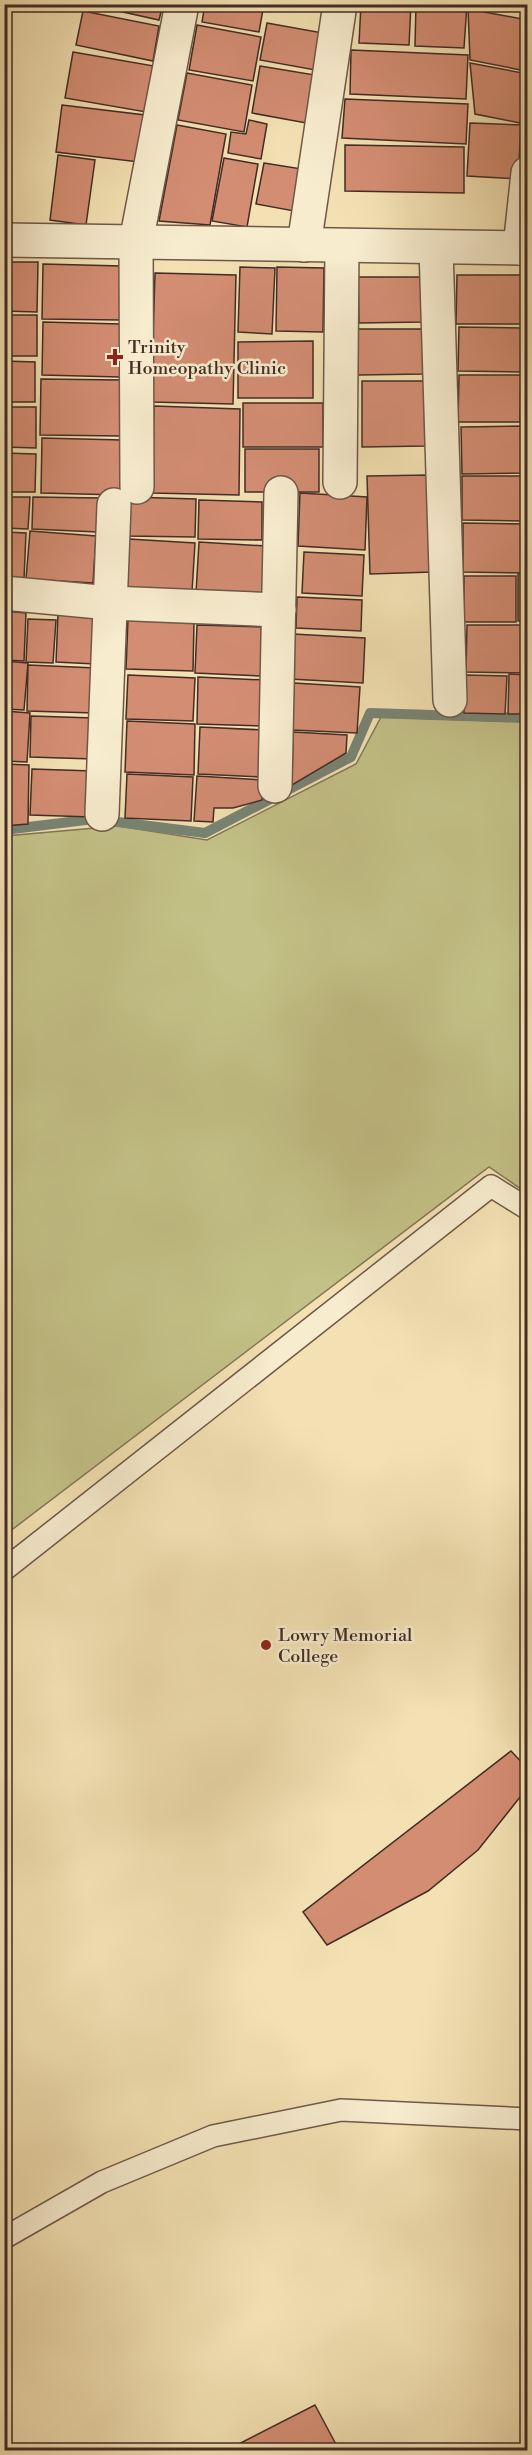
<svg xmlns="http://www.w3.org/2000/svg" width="532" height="2455" font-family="'Libre Bodoni',serif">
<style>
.green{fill:#c3c187;stroke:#827656;stroke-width:1.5}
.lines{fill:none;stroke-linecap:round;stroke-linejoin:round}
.stream{stroke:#788474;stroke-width:10}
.building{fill:#d38d73;stroke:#422c24;stroke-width:1.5}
.service-casing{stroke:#6e5948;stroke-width:24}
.minor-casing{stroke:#6e5948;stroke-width:36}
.service{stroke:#f7ecce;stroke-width:21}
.minor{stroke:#f7ecce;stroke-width:33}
.poi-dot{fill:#8f2418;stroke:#f7ecce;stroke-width:2}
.labels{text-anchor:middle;stroke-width:5;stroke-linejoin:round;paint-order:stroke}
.poi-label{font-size:18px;fill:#422c24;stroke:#f7ecce;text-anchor:start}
</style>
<rect width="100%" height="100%" fill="#f3e1b3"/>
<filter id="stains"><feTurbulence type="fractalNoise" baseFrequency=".00333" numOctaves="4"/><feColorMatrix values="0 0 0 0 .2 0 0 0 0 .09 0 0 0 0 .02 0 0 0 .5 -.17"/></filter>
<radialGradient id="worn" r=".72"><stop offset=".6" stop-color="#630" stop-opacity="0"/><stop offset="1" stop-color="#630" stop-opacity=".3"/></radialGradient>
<!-- green -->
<path class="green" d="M381,717L527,722V1193L489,1167L5,1535V836L118,826L207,840L356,764Z"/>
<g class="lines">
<!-- stream -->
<path class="stream" d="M4,830L94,819L205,833L351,757L370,713L528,718"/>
</g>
<!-- building -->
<g class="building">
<path d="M87,4H163L159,20Z"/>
<path d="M205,4H264L259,32L202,22Z"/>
<path d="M361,4H411L409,45L359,43Z"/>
<path d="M416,4H467L464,48L415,46Z"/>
<path d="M468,9L528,20L526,71L470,60Z"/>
<path d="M83,11L159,26L153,61L76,45Z"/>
<path d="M267,23L323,33L315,70L260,60Z"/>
<path d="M197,25L261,37L253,81L189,70Z"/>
<path d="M351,50L468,55L466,99L350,94Z"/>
<path d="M73,52L154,66L146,112L65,98Z"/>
<path d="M470,63L528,74L520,123L475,114Z"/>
<path d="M260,66L315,75L306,123L252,113Z"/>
<path d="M187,73L252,85L244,132L178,120Z"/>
<path d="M345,99L468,104L466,144L342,138Z"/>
<path d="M62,105L145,115L139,162L56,152Z"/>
<path d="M249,120L267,124L261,159L228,153L231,132L246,134Z"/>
<path d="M470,123L521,125L518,179L467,176Z"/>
<path d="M177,125L226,134L210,225L159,221Z"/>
<path d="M345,145L464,147V193L345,191Z"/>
<path d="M58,155L95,160L86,225L50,220Z"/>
<path d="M224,158L258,164L247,227L212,221Z"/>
<path d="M264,163L302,169L294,211L256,204Z"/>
<path d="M4,262H38L37,312L4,311Z"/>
<path d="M43,264L121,266L120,320L42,319Z"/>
<path d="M240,267L275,268L272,334L238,332Z"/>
<path d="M277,267L324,268L323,332L276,331Z"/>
<path d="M155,273L236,275L233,404L151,402Z"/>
<path d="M524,274L528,275V323H524Z"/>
<path d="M457,275H522V324H456Z"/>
<path d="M358,277H422L423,322L359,323Z"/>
<rect x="4" y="315" width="33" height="41"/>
<path d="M43,322L121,324L120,377L42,375Z"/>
<path d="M459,327L522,328L521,372L458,371Z"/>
<path d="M357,329H425V374L358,375Z"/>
<path d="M313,341V398H238V342Z"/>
<path d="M4,361L35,362V402H4Z"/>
<path d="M459,375H521L520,422H458Z"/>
<path d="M41,379L122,380L121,436L40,435Z"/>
<path d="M362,381H424L425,446L362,447Z"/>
<rect x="243" y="403" width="80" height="44"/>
<path d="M154,406L240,409L239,495L152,493Z"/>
<path d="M4,407H36V448L4,447Z"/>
<path d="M524,426L525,473L462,474L461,427Z"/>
<path d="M42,438L122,440L121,495L41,493Z"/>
<rect x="245" y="449" width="74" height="43"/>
<path d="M4,453L36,454L35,492H4Z"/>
<path d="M430,475L432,572L370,574L367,476Z"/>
<path d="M462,476H526L525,521L462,520Z"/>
<path d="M300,493L367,497L365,550L298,546Z"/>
<path d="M4,497H30L28,529L4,528Z"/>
<path d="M33,497L100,498L97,532L32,529Z"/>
<path d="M129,497L196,499L195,537L127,536Z"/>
<path d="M199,500L262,502V540L198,539Z"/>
<path d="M463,523L527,524V573L463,572Z"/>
<path d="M30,531L96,536L93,583L26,579Z"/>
<path d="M4,532L26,533L24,579L4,577Z"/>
<path d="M129,539L195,543L192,592L127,588Z"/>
<path d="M199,542L266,546L263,597L196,593Z"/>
<path d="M304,552L364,555L362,596L302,593Z"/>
<rect x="518" y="574" width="10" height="47"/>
<rect x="464" y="576" width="52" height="46"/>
<path d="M297,597L362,600L361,631L296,628Z"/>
<path d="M4,611L26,613L24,661L4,660Z"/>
<path d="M58,614L97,616L95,664L56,662Z"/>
<path d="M28,619L56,620L53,663L26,662Z"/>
<path d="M128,619L194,622L193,671L126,669Z"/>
<path d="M197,625L264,627L261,676L195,673Z"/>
<path d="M467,625H528V673L466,672Z"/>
<path d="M293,634L365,638L363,683L290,679Z"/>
<path d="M4,661L28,663L24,710L4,709Z"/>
<path d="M28,665L96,668L94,713L27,711Z"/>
<path d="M509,674L528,675V714H508Z"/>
<path d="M128,675L195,678L193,721L126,719Z"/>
<path d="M465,675L507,676L505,714L464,713Z"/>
<path d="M198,677L264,680L262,726L197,724Z"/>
<path d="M294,683L360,687L357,733L292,730Z"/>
<path d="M4,711L30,713L27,762L4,761Z"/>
<path d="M31,716L94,718L93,759L30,757Z"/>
<path d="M127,721L195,724L194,775L125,772Z"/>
<path d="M200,727L264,730L262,777L198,774Z"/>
<path d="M293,732L347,735L346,753L292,785Z"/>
<path d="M4,764L29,765L28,824L4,826Z"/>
<path d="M32,769L93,771L92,817L30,815Z"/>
<path d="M127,774L193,777L191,821L125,818Z"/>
<path d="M197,776L263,780L262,800L233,808H214L213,822L194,821Z"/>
<path d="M511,1751L528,1769V1787L478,1850L428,1891L327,1945L303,1912Z"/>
<path d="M315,2405L339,2450H227Z"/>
</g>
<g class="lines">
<!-- service casing -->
<g class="service-casing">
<g id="service">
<path d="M4,1570L491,1186L528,1209"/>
<path d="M4,2238L102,2182L213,2136L341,2110L528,2119"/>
</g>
</g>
<!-- minor casing -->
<g class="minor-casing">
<g id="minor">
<path d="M4,240L528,248"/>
<path d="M304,245L340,4"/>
<path d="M436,248L450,700"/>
<path d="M520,248L528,173"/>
<path d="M340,482L342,246"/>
<path d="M137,487L136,242L182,4"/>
<path d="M4,593L110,603L279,610"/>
<path d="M275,786L281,493"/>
<path d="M102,814L114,505"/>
</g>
</g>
<!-- service -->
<use href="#service" class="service"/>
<!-- minor -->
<use href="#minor" class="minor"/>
</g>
<!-- markers -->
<g class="poi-dot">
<path d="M112 348h6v6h6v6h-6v6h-6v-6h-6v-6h6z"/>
<circle cx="266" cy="1645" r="6"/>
</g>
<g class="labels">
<!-- poi labels -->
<g class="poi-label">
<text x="128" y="353">Trinity<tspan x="128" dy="21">Homeopathy Clinic</tspan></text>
<text x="278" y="1641">Lowry Memorial<tspan x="278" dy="21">College</tspan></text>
</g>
</g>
<!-- margin -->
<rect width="532" height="2455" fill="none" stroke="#f3e1b3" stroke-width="24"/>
<rect x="6" y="6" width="520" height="2443" fill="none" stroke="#422c24" stroke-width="3"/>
<rect x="12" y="12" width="508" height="2431" fill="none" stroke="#422c24" stroke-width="1.5"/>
<rect width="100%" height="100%" filter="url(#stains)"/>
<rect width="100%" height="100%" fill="url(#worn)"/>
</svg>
